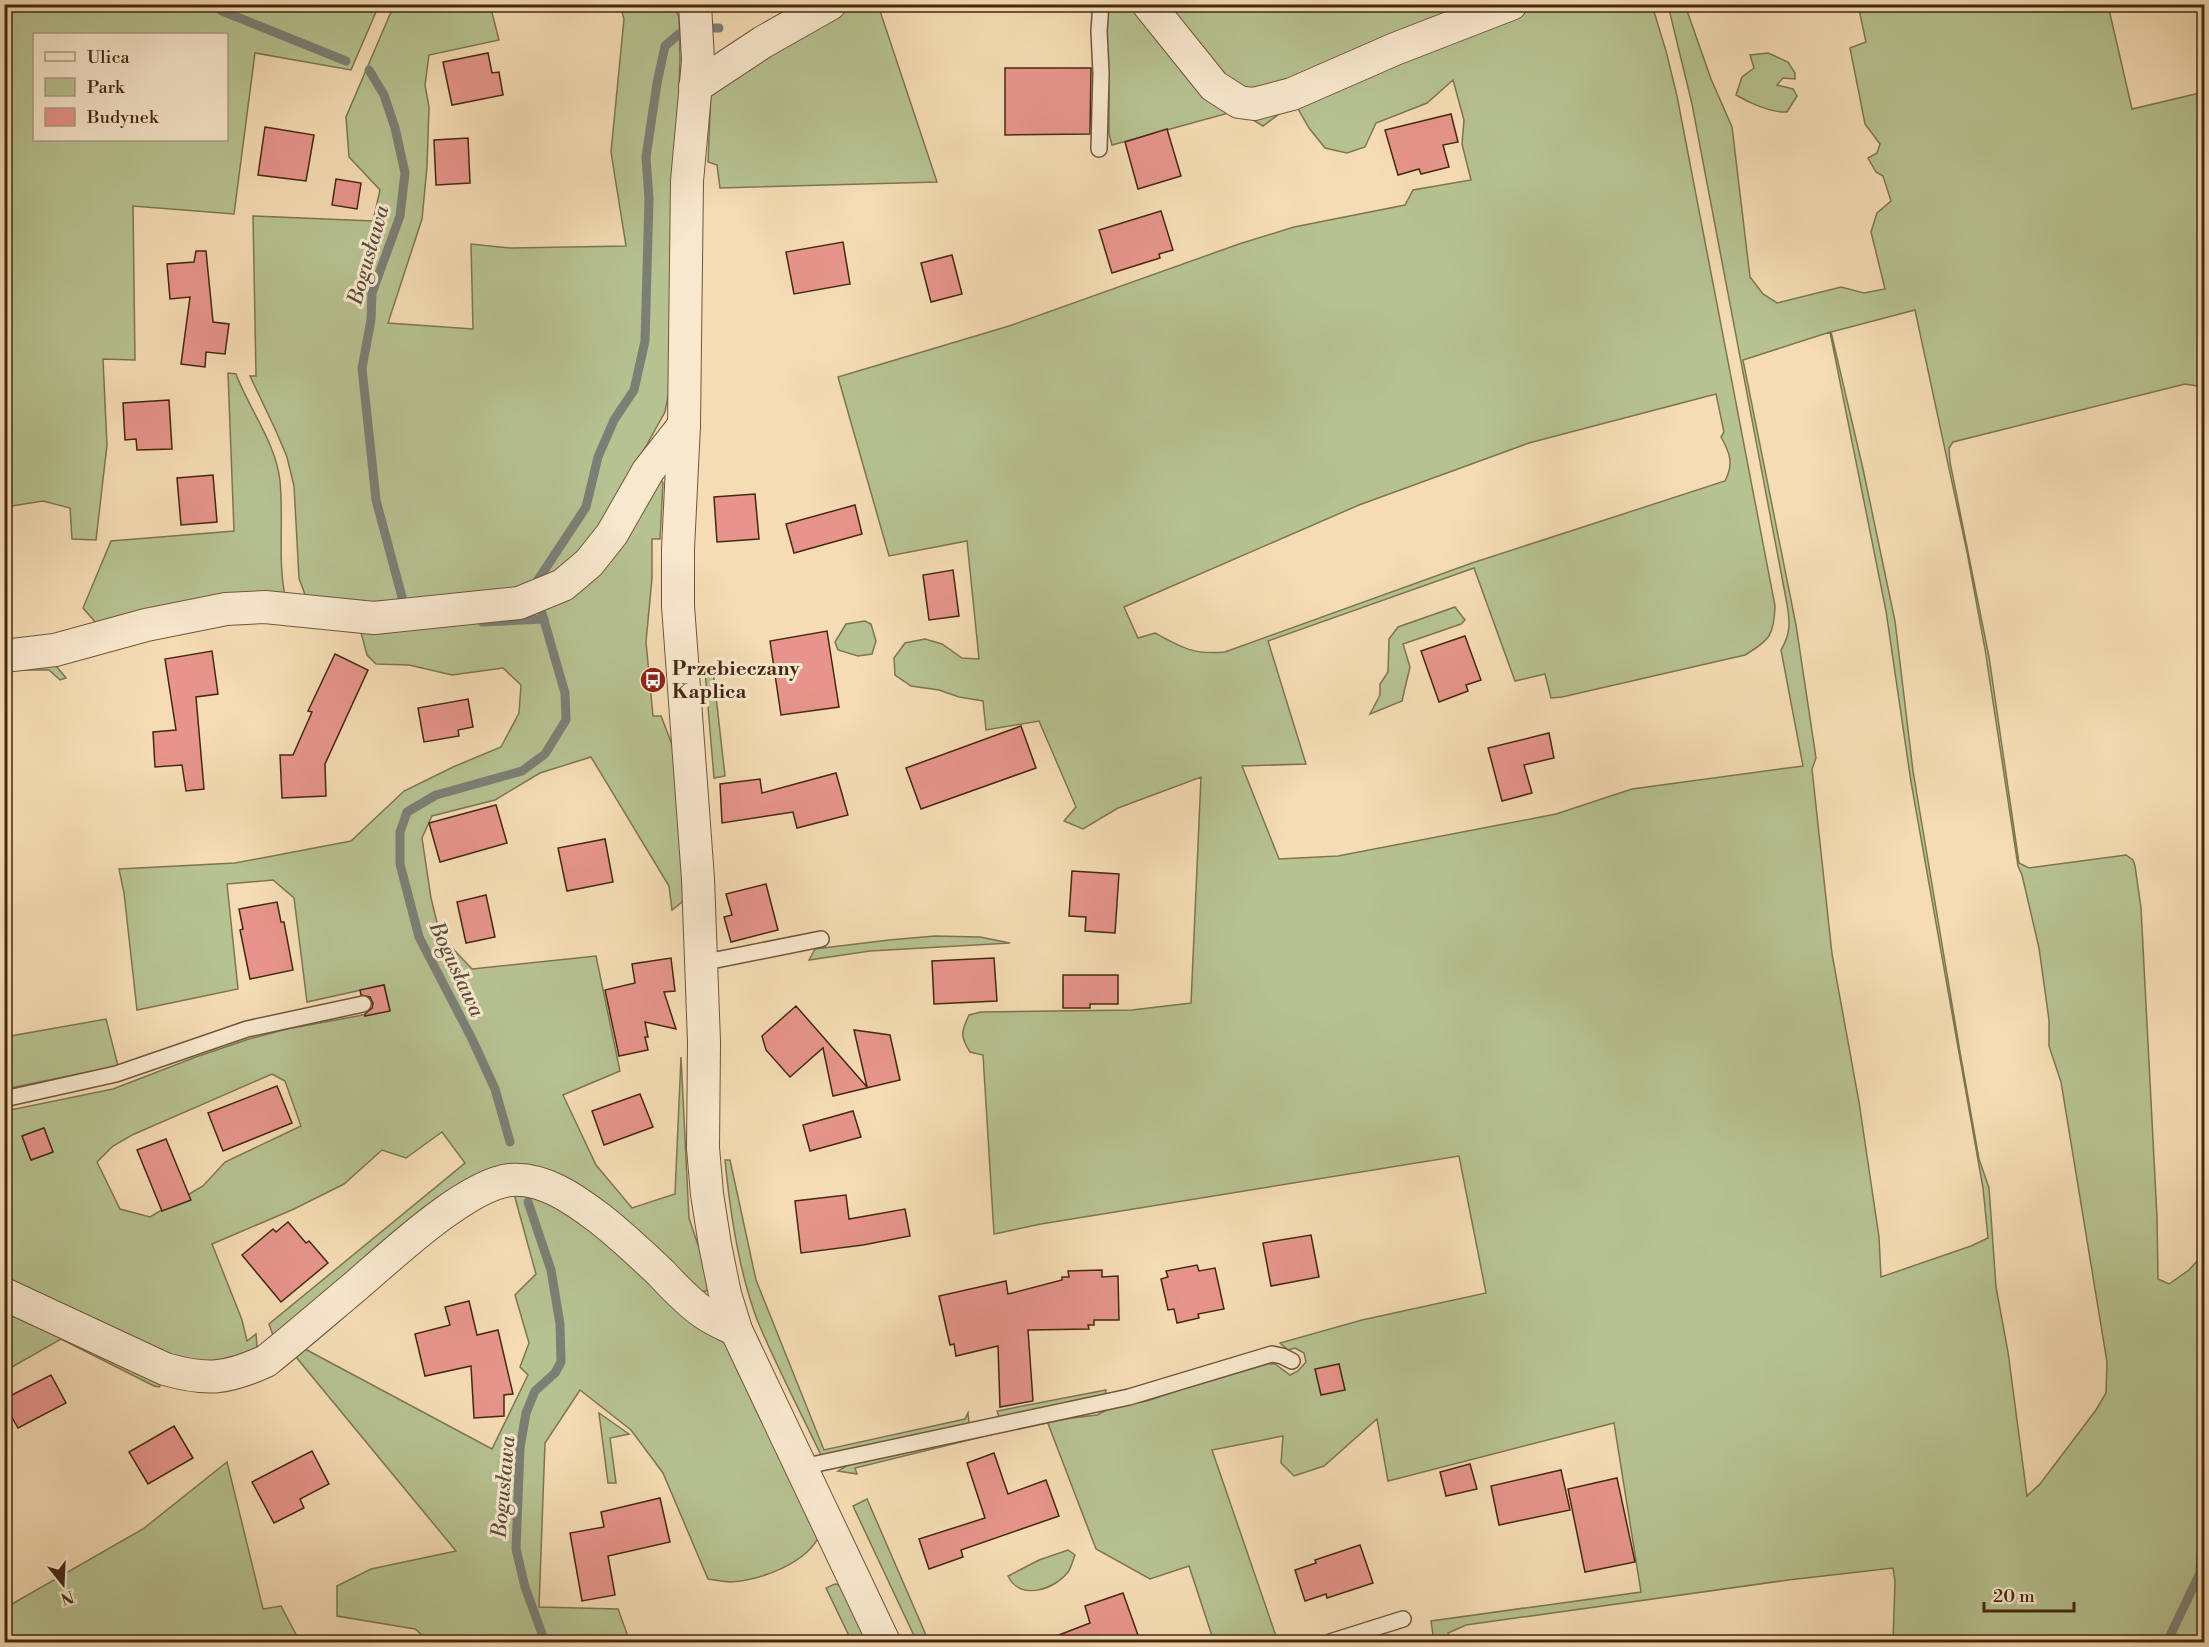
<svg xmlns="http://www.w3.org/2000/svg" width="2209" height="1647" font-family="'Libre Bodoni',serif">
<style>
.green{fill:#b7c291;stroke:#7e7551;stroke-width:1.5;fill-rule:evenodd}
.lines{fill:none;stroke-linecap:round;stroke-linejoin:round}
.stream{stroke:#7c7f75;stroke-width:9}
.building{fill:#e7958c;stroke:#462811;stroke-width:1.5}
.lane-casing{stroke:#72553a;stroke-width:18}
.street-casing{stroke:#72553a;stroke-width:34}
.lane{stroke:#f8e8ce;stroke-width:15}
.street{stroke:#f8e8ce;stroke-width:32}
.labels{text-anchor:middle;stroke-width:6;stroke-linejoin:round;paint-order:stroke}
.poi-label{font-size:20px;font-weight:bold;fill:#462811;stroke:#f8e8ce;text-anchor:start}
.water-label{font-size:21px;font-style:italic;fill:#5c4c3b;stroke:#f8e8ce}
</style>
<rect width="100%" height="100%" fill="#f5dcb4"/>
<filter id="stains"><feTurbulence type="fractalNoise" baseFrequency=".00333" numOctaves="4"/><feColorMatrix values="0 0 0 0 .2 0 0 0 0 .09 0 0 0 0 .02 0 0 0 .5 -.17"/></filter>
<radialGradient id="worn" r=".72"><stop offset=".6" stop-color="#630" stop-opacity="0"/><stop offset="1" stop-color="#630" stop-opacity=".3"/></radialGradient>
<!-- green -->
<g class="green">
<path d="M5,4L379,5L351,70L255,53L234,214L133,206L135,360L103,359L107,445L96,540L72,539L70,508L43,501L5,507ZM226,34V140H34V34Z"/>
<path d="M1322,4L1329,7L1337,4L1492,5L1273,93L1229,88L1159,5Z"/>
<path d="M394,5H490L499,40L429,55L425,85L429,107L427,167L422,219L388,323L473,329L471,244L511,248L626,246L611,152L624,19L620,5H674L679,18L680,59L669,391L665,412L597,534L551,583L431,604L308,603L299,578L294,486L287,457L276,431L250,376H256L253,216L373,221L380,190L349,157L346,117Z"/>
<path d="M848,5H878L937,182L720,188L717,165L708,162L711,89Z"/>
<path d="M1107,5H1140L1207,90L1279,106V114L1263,126L1250,118L1232,112L1112,145L1109,134V84L1105,39Z"/>
<path d="M1528,5H1652L1666,51L1677,96L1775,606C1774,635 1770,640 1745,655L1562,697L1551,698L1545,674L1515,681L1474,568L1268,641L1306,764L1242,766L1279,859L1338,856L1556,814L1632,789L1803,766L1781,650C1791,633 1790,622 1787,604L1692,104L1668,5H1685L1711,79L1732,127L1750,277L1763,294L1777,303L1841,287L1864,293L1885,289L1871,232L1877,213L1891,201L1883,176L1876,172L1868,158L1877,153L1880,144L1865,124L1850,48L1866,42L1858,5H2108L2132,109L2204,92V387L2185,384L1953,442L1949,448L1950,462L1989,657L2019,863L2029,868L2126,855L2133,860L2135,866L2141,908L2157,1217L2158,1279L2169,1284L2189,1270L2204,1253V1642H1893L1895,1582L1893,1568L1788,1580L1466,1625L1448,1633L1449,1642H1434L1431,1621L1641,1592L1614,1423L1388,1481L1377,1419L1324,1466L1294,1476L1281,1463L1283,1436L1212,1450L1278,1642H1214L1189,1566L1150,1579L1096,1549L1047,1421L855,1468L857,1474L838,1471L853,1462L1047,1421L1097,1415L1112,1407L1147,1401L1259,1363L1275,1364L1290,1375L1298,1371L1306,1362L1304,1353L1295,1348L1288,1350L1280,1343L1362,1320L1486,1293L1459,1156L1041,1224L994,1234L983,1055L970,1052C960,1036 961,1032 969,1015L981,1012L1132,1010L1191,1003L1201,777L1118,808L1083,829L1064,821L1076,807L1039,721L986,730L983,701L959,697L939,690L911,686L895,675L894,658L905,643L925,639L942,644L962,658L979,659L967,541L889,556L838,377L1009,326L1239,244L1294,227L1405,205L1413,190L1471,180L1462,144L1464,120L1453,80L1427,103L1376,123L1365,147L1347,153L1325,148L1309,128L1293,100ZM1915,310L1967,552L1985,649L2018,866L2022,875L2039,948L2049,1020V1046L2061,1082L2107,1362L2106,1393L2096,1410L2040,1484L2027,1496L2008,1352L1996,1287L1989,1188L1979,1159L1960,1052L1913,771L1895,621L1863,469L1831,332ZM1830,332L1886,611L1911,782L1983,1188L1988,1238L1971,1246L1881,1277L1879,1237L1859,1102L1832,954L1812,769L1816,758L1796,625L1743,360ZM1716,394L1724,432L1721,437C1730,453 1734,464 1725,481L1472,563L1225,652C1194,655 1182,648 1155,633L1138,638L1124,607L1359,505L1529,443Z"/>
<path d="M1768,53L1788,62L1795,73V79L1783,78L1777,85L1793,89L1797,96L1787,112C1772,113 1749,103 1736,95L1742,77L1754,68L1750,55Z"/>
<path d="M228,373L236,374C249,409 276,443 280,481C284,521 277,561 286,601L96,623L83,608L111,541L234,531Z"/>
<path d="M660,478L663,483L660,539H652V578L646,642L653,716H661L673,747L685,892L682,902L672,910L669,886L591,757L540,773L495,800L432,816L422,838L431,898L440,935L472,969L596,956L620,1071L563,1095L596,1165L632,1208L675,1194L681,1057L689,1218L700,1251L709,1286L706,1291L700,1292L567,1181C535,1163 525,1160 489,1169L274,1338L269,1324L465,1163L442,1132L406,1158L382,1150L344,1184L294,1209L212,1244L242,1320L247,1341L256,1334L257,1347L254,1355L201,1369L5,1281V1111L113,1089L196,1057L249,1039L287,1029L390,1010L384,985L307,1002L294,898L273,880L227,884L238,989L137,1010L124,893L119,869L235,863L351,841L404,791L453,767L501,747L519,713L521,685L503,668L452,675L409,665L376,664L367,655L359,625L516,612ZM272,1074L285,1081L301,1126L225,1162L203,1186L150,1217L120,1209L97,1162L113,1146L132,1135ZM44,1128L53,1152L31,1160L22,1136Z"/>
<path d="M1455,607L1465,620L1461,624L1403,644L1410,667L1402,701L1370,714L1380,695V684L1388,672L1389,639L1398,627Z"/>
<path d="M865,621L871,624L876,641L872,654L858,656L838,650L835,642L846,624Z"/>
<path d="M49,663L57,667L66,678L60,680L49,670H5Z"/>
<path d="M713,670L725,776L714,778L705,671Z"/>
<path d="M935,936L980,937L1010,943L870,951L809,960L815,949L889,940Z"/>
<path d="M106,1019L118,1066L5,1089V1037Z"/>
<path d="M725,1160H730L756,1280L824,1450L965,1419L968,1413L969,1423L825,1457L821,1455C800,1411 777,1367 758,1322C739,1273 730,1212 725,1160Z"/>
<path d="M534,1193L585,1219L705,1330L729,1346L820,1534C808,1563 761,1580 731,1582C724,1582 715,1580 708,1579L663,1473L631,1430L580,1390L545,1443L539,1607L618,1609L630,1642H430L415,1629L337,1616V1586L371,1569L456,1551L296,1357L305,1349L492,1449L528,1375L520,1367L529,1343L515,1295L536,1274L514,1194Z"/>
<path d="M5,1301L164,1381L159,1387L154,1386L61,1339L5,1371Z"/>
<path d="M1106,1390L1105,1396L999,1417L997,1411Z"/>
<path d="M599,1413L629,1434L610,1438L616,1483H608Z"/>
<path d="M227,1462L263,1609L281,1606L300,1642H160L157,1638L148,1642H5V1608L143,1529Z"/>
<path d="M867,1499L929,1642H917L853,1506Z"/>
<path d="M1068,1550L1075,1555C1073,1560 1071,1568 1068,1572C1054,1590 1020,1601 1008,1576L1039,1560Z"/>
<path d="M835,1584L844,1586L872,1642H852L826,1588Z"/>
</g>
<g class="lines">
<!-- stream -->
<g class="stream">
<path d="M211,4L222,11L346,61"/>
<path d="M711,28H719"/>
<path d="M369,70L384,95L395,128L405,173L400,216L372,293L371,320L362,368L376,500L402,597"/>
<path d="M534,586L586,507L598,457L614,420L634,390L645,341L649,199L646,157L657,83L665,46L679,34"/>
<path d="M482,622L544,619"/>
<path d="M510,1142L495,1089L472,1039L419,937L400,864V832L407,812L436,795L522,771L545,754L566,720L565,693L541,610"/>
<path d="M528,1202L551,1270L560,1324L561,1362L555,1373L535,1391L526,1413L520,1448L516,1549L525,1587L545,1642"/>
<path d="M2167,1642L2200,1573L2201,1555L2204,1545"/>
</g>
</g>
<!-- building -->
<g class="building">
<path d="M488,53L492,73L499,72L503,95L452,105L443,62Z"/>
<path d="M1005,68H1091L1090,134L1005,135Z"/>
<path d="M1451,114L1458,142L1443,145L1449,167L1421,174L1419,169L1398,175L1385,130Z"/>
<path d="M265,127L314,135L306,181L258,175Z"/>
<path d="M1167,129L1181,176L1138,189L1125,142Z"/>
<path d="M468,138L470,183L436,185L434,140Z"/>
<path d="M336,179L361,183L357,209L332,205Z"/>
<path d="M1161,211L1173,250L1159,254L1160,258L1112,273L1099,230Z"/>
<path d="M843,242L850,284L794,294L786,252Z"/>
<path d="M196,251H206L213,322L229,324L225,354L206,352L205,367L181,364L190,297L170,299L167,264L194,262Z"/>
<path d="M952,255L962,294L931,302L921,263Z"/>
<path d="M169,400L172,449L137,450L136,439L125,440L123,403Z"/>
<path d="M213,475L217,522L181,525L177,478Z"/>
<path d="M755,494L759,539L717,542L714,497Z"/>
<path d="M855,505L862,534L794,553L786,524Z"/>
<path d="M953,570L959,616L929,620L923,575Z"/>
<path d="M827,631L839,707L781,715L770,641Z"/>
<path d="M1465,636L1481,680L1466,685L1468,691L1439,702L1421,651Z"/>
<path d="M212,651L218,694L196,697L204,789L186,791L182,765L155,767L153,732L176,730L165,659Z"/>
<path d="M335,654L368,670L325,764L326,796L282,798L280,755H293L312,712L308,711Z"/>
<path d="M468,699L473,727L458,730L459,736L424,742L418,708Z"/>
<path d="M1021,726L1036,768L921,809L906,768Z"/>
<path d="M1549,733L1554,758L1524,765L1532,793L1502,801L1488,748Z"/>
<path d="M836,773L848,815L797,828L793,812L722,823L720,784L760,779L762,793Z"/>
<path d="M496,805L507,843L440,862L429,823Z"/>
<path d="M605,839L613,882L567,891L558,848Z"/>
<path d="M1072,871L1119,874L1115,933L1085,931L1086,917L1069,916Z"/>
<path d="M766,884L778,930L731,942L724,917L732,915L726,894Z"/>
<path d="M486,895L495,937L466,943L457,902Z"/>
<path d="M277,902L281,922H284L293,970L250,979L240,930L243,929L239,909Z"/>
<path d="M671,958L675,991L664,992L676,1029L645,1022L648,1037H645L648,1050L619,1056L605,990L635,983L632,964Z"/>
<path d="M994,958L997,1001L934,1004L932,961Z"/>
<path d="M1063,975H1118V1004H1090V1008H1063Z"/>
<path d="M384,985L390,1011L365,1016V1014L372,1008L373,1003L370,997L361,995L360,990Z"/>
<path d="M796,1006L867,1087L854,1030L890,1035L900,1080L833,1096L823,1048L790,1077L766,1050L762,1036Z"/>
<path d="M277,1086L292,1123L223,1151L208,1113Z"/>
<path d="M640,1094L653,1127L604,1145L592,1111Z"/>
<path d="M853,1111L861,1137L810,1151L803,1125Z"/>
<path d="M44,1128L53,1152L31,1160L22,1136Z"/>
<path d="M166,1139L191,1200L162,1211L137,1150Z"/>
<path d="M846,1195L849,1219L905,1209L910,1236L863,1245L801,1253L795,1201Z"/>
<path d="M288,1222L306,1243L309,1241L328,1263L281,1302L242,1255L273,1229L276,1232Z"/>
<path d="M1311,1235L1319,1277L1271,1286L1263,1243Z"/>
<path d="M1197,1265L1199,1271L1215,1268L1224,1309L1198,1314L1199,1318L1177,1323L1174,1309L1168,1310L1161,1279L1168,1277L1166,1271Z"/>
<path d="M1102,1270V1277L1118,1276L1119,1320H1094V1325H1088L1089,1329L1028,1330L1033,1401L1000,1407L998,1346L956,1356L954,1344L950,1345L939,1296L1006,1281L1008,1294L1062,1280V1277H1069L1068,1271Z"/>
<path d="M469,1301L477,1335L498,1330L513,1394L504,1395V1416L474,1418L471,1366L425,1376L415,1334L450,1325L445,1307Z"/>
<path d="M1339,1364L1345,1390L1321,1395L1315,1369Z"/>
<path d="M51,1375L66,1403L18,1428L4,1403V1399Z"/>
<path d="M174,1426L193,1458L148,1484L129,1452Z"/>
<path d="M312,1451L329,1484L300,1499L304,1508L274,1523L252,1482Z"/>
<path d="M994,1453L1008,1494L1046,1480L1059,1516L961,1550L963,1557L929,1569L919,1539L985,1518L967,1463Z"/>
<path d="M1470,1464L1477,1489L1446,1496L1440,1472Z"/>
<path d="M1561,1470L1570,1510L1499,1525L1491,1486Z"/>
<path d="M1617,1478L1635,1562L1585,1572L1568,1489Z"/>
<path d="M660,1498L670,1542L608,1556L615,1595L582,1601L570,1533L604,1527L601,1512Z"/>
<path d="M1360,1545L1373,1583L1327,1598L1326,1594L1305,1601L1295,1570L1316,1563L1315,1560Z"/>
<path d="M1123,1593L1139,1638L1126,1642H1047L1046,1640L1090,1623L1085,1606Z"/>
</g>
<g class="lines">
<!-- lane casing -->
<g class="lane-casing">
<g id="lane">
<path d="M1099,149L1101,73L1099,31L1101,4"/>
<path d="M701,963L821,939"/>
<path d="M4,1099L116,1074L247,1029L363,1004"/>
<path d="M802,1467L1129,1397L1272,1354L1282,1356L1292,1361"/>
<path d="M1330,1642L1403,1619"/>
</g>
</g>
<!-- street casing -->
<g class="street-casing">
<g id="street">
<path d="M695,4L698,61L687,181L684,425L678,549V606L698,879L704,1042L703,1148L707,1194L715,1245L725,1294L736,1330L884,1642"/>
<path d="M1148,4L1214,86L1239,102L1254,104L1292,94L1395,49L1511,4"/>
<path d="M695,87L763,42L830,4"/>
<path d="M4,656L55,650L146,625L226,609L265,607L374,618L519,603L563,585L589,563L612,534L648,471L684,425"/>
<path d="M4,1294L165,1369C207,1381 227,1379 266,1361C297,1336 327,1310 357,1285C392,1255 466,1185 510,1180C543,1177 574,1199 599,1218C621,1235 641,1254 661,1273C674,1287 688,1302 704,1313C714,1320 726,1325 736,1330"/>
</g>
</g>
<!-- lane -->
<use href="#lane" class="lane"/>
<!-- street -->
<use href="#street" class="street"/>
</g>
<!-- icons -->
<defs>
<g id="bus-disc" transform="scale(1.35)"><circle r="9.5" fill="#8f2418" stroke="#f8e8ce"/><path d="M-5-6H5V4H4V6H2V4H-2V6H-4V4H-5ZM-3.5-4V0h7V-4ZM-3.5 1.2v1.5H-2V1.2ZM2 1.2v1.5H3.5V1.2Z" fill="#fff"/></g>
</defs>
<g fill-rule="evenodd">
<use href="#bus-disc" x="653" y="680"/>
</g>
<g class="labels">
<!-- poi labels -->
<g class="poi-label">
<text x="672" y="675">Przebieczany<tspan x="672" dy="23">Kaplica</tspan></text>
</g>
<!-- water labels -->
<g class="water-label">
<text transform="translate(368 255) rotate(-74)" y="7">Bogusława</text>
<text transform="translate(457 969) rotate(65)" y="7">Bogusława</text>
<text transform="translate(503 1487) rotate(-85)" y="7">Bogusława</text>
</g>
</g>
<!-- margin -->
<rect width="2209" height="1647" fill="none" stroke="#f5dcb4" stroke-width="24"/>
<rect x="6" y="6" width="2197" height="1635" fill="none" stroke="#462811" stroke-width="3"/>
<rect x="12" y="12" width="2185" height="1623" fill="none" stroke="#462811" stroke-width="1.5"/>
<!-- legend -->
<rect x="33" y="33" width="195" height="108" fill="#f8e8ce" stroke="#b19b82" stroke-width="1.5"/>
<rect x="45" y="52" width="30" height="9" fill="#f8e8ce" stroke="#b19b82" stroke-width="1.5"/>
<text x="87" y="63" font-size="18" fill="#462811">Ulica</text>
<rect x="45" y="78" width="30" height="18" fill="#b7c291" stroke="#b19b82" stroke-width="1.5"/>
<text x="87" y="93" font-size="18" fill="#462811">Park</text>
<rect x="45" y="108" width="30" height="18" fill="#e7958c" stroke="#b19b82" stroke-width="1.5"/>
<text x="87" y="123" font-size="18" fill="#462811">Budynek</text>
<!-- north arrow -->
<g transform="translate(63 1584) rotate(162)" stroke="#f8e8ce" stroke-width="4.5" paint-order="stroke">
<path d="M0-4.5L10 22L0 15L-10 22Z" fill="#462811"/>
<text y="-9" font-size="16" font-weight="bold" text-anchor="middle" fill="#462811">N</text>
</g>
<!-- scale -->
<path d="M1984 1602v9h90v-9" fill="none" stroke="#462811" stroke-width="3"/>
<text x="1993" y="1602" font-size="18" fill="#462811" stroke="#f8e8ce" stroke-width="4.5" paint-order="stroke">20 m</text>
<rect width="100%" height="100%" filter="url(#stains)"/>
<rect width="100%" height="100%" fill="url(#worn)"/>
</svg>
